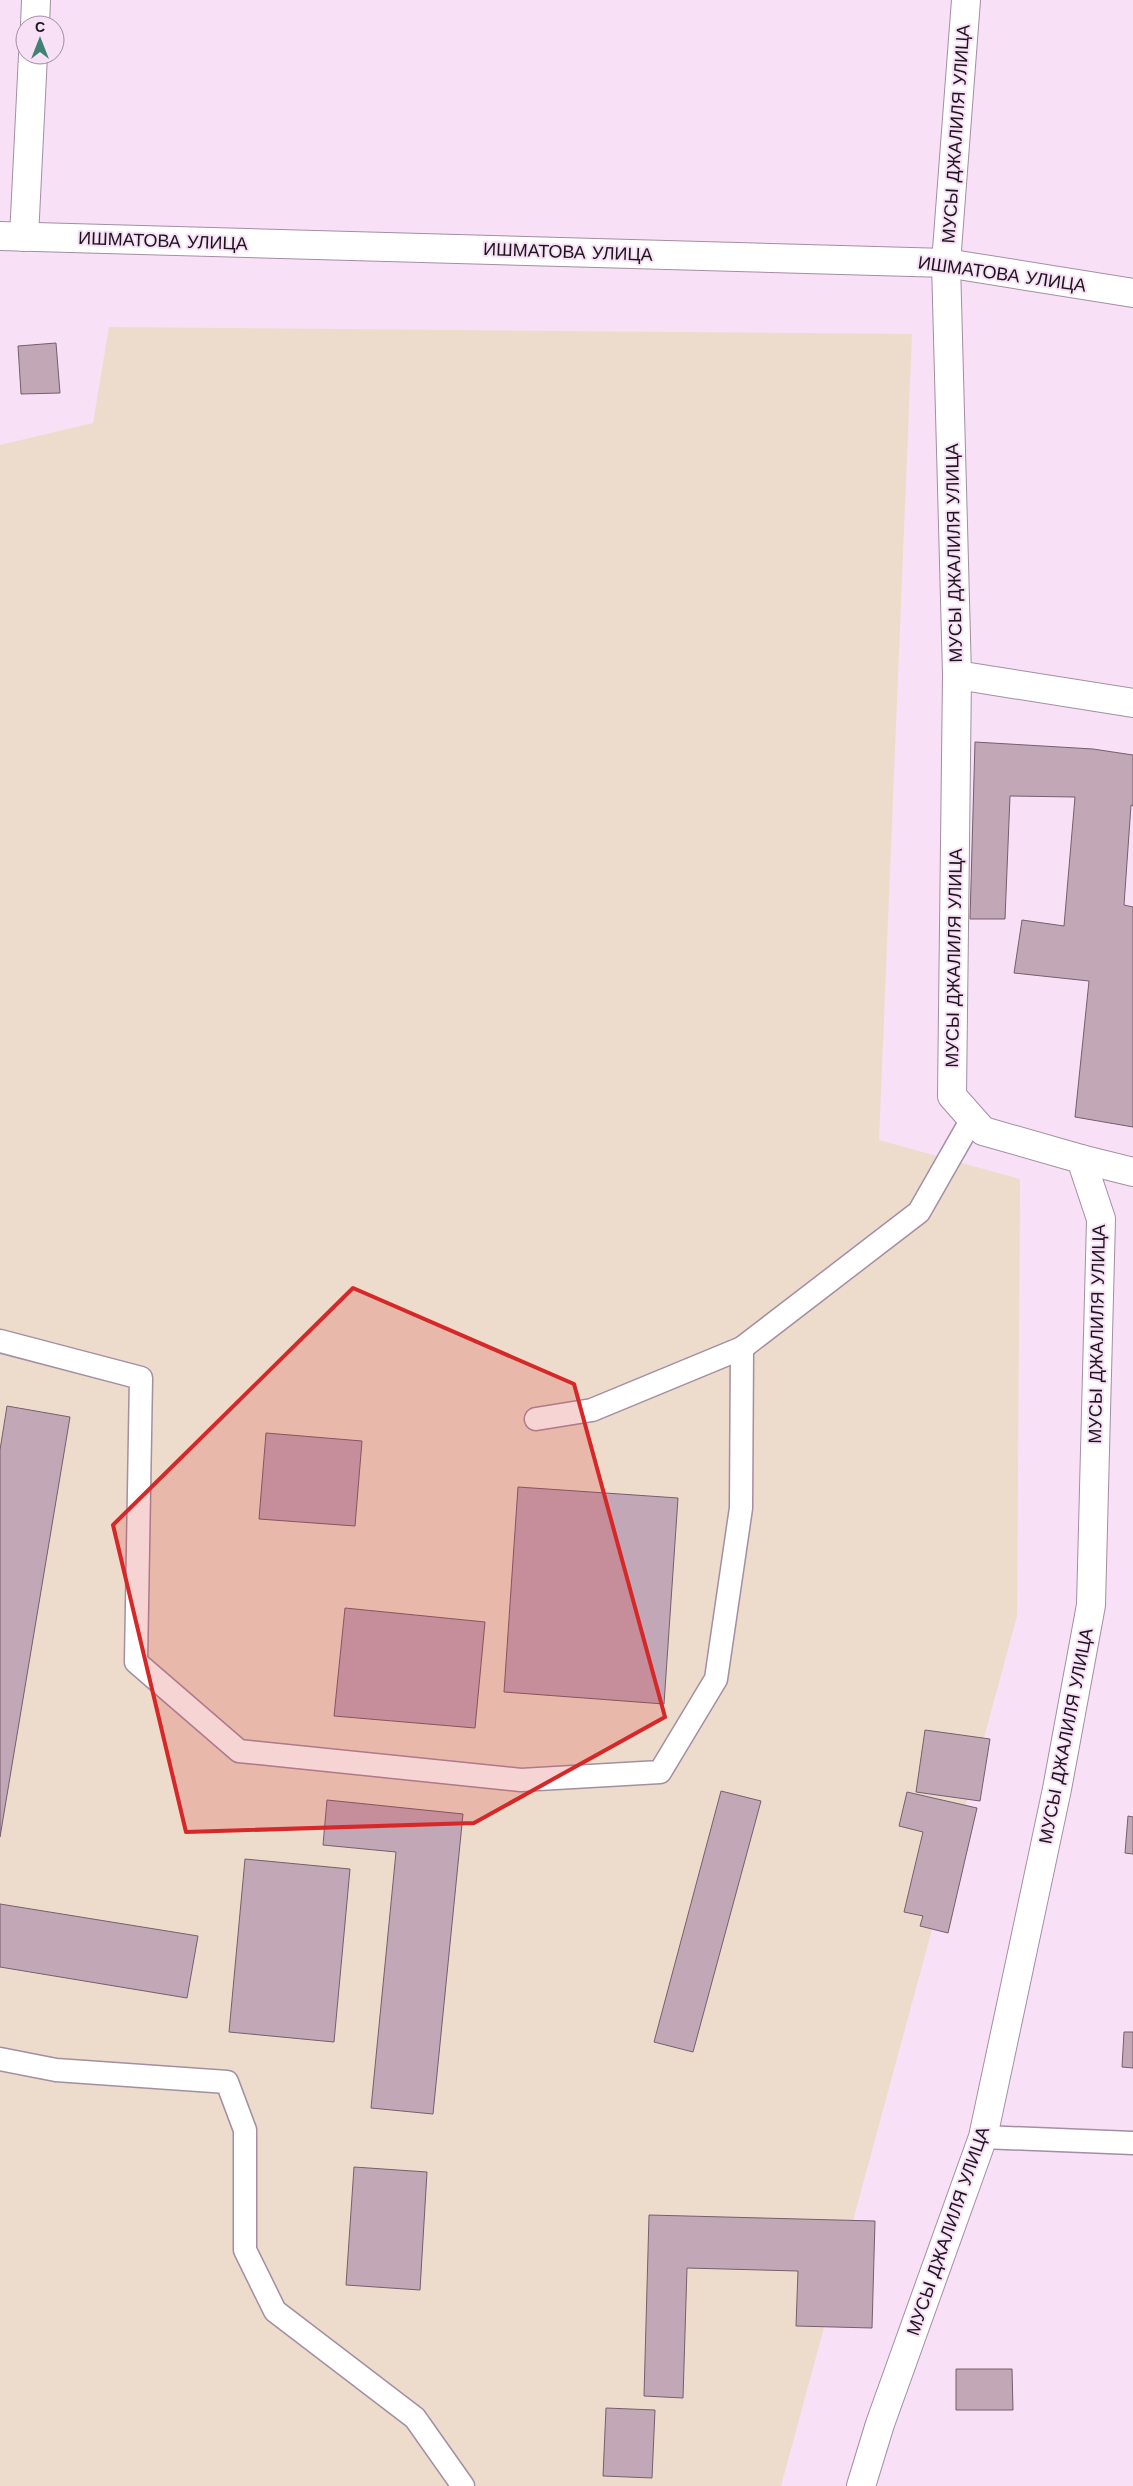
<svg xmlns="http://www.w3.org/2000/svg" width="1133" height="2486" font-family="'Work Sans',sans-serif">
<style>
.industrial{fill:#eddccb}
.building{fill:#c2a7b7;stroke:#765e6d}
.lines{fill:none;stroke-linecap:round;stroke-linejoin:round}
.lane-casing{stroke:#a48ea2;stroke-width:25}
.street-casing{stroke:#a48ea2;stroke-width:30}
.secondary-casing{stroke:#a48ea2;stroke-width:30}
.lane{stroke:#fff;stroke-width:22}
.street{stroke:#fff;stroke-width:28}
.secondary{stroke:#fff;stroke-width:28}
.marked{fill:#d62828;fill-opacity:0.2;stroke:#d62828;stroke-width:4;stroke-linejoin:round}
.labels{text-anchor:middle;stroke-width:4;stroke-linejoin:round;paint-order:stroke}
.street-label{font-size:18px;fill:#1d151d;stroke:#f8e0f6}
</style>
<rect width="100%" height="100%" fill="#f8e0f6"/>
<!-- industrial -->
<path class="industrial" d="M109,327L912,334L879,1140L1020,1179L1017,1616L781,2486H0V445L93,423Z"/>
<!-- building -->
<g class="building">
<path d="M56,343L60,393L21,394L18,346Z"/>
<path d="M975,742L1093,749L1133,755V806L1131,805L1124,905L1133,907V1127L1075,1117L1089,981L1014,973L1022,920L1064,926L1075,797L1010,796L1005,919H970Z"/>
<path d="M7,1406L70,1417L0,1837V1450Z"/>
<path d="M266,1433L362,1441L355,1526L259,1519Z"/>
<path d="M518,1487L678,1498L664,1704L504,1692Z"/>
<path d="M345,1608L485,1622L475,1728L334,1716Z"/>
<path d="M925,1730L990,1739L980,1801L916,1792Z"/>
<path d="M721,1791L761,1801L693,2052L654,2042Z"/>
<path d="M907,1792L977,1808L948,1933L920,1926L923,1916L904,1912L923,1832L899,1826Z"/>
<path d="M327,1800L463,1814L433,2114L371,2108L396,1852L323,1845Z"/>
<path d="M1128,1816L1133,1817V1854L1125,1853Z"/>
<path d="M245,1859L350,1869L334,2042L229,2032Z"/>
<path d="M0,1904L198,1936L187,1998L0,1967Z"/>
<path d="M1124,2032H1133V2068L1122,2067Z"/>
<path d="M354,2167L427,2172L420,2290L346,2285Z"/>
<path d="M649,2215L875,2221L872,2328L796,2326L798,2271L687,2268L683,2398L644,2396Z"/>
<path d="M956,2369H1012L1013,2410H956Z"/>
<path d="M606,2408L655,2410L652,2478L603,2476Z"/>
</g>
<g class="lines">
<!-- lane casing -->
<g class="lane-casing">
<g id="lane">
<path d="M0,1341L141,1378L136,1662L239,1751L521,1780L660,1772L716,1679L741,1508L742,1348"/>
<path d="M536,1419L592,1410L742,1348L919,1212L972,1119"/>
<path d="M0,2059L56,2070L227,2082L245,2130V2250L275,2311L415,2418L463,2486"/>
<path d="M983,2137L1133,2143"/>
</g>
</g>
<!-- street casing -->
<g class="street-casing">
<g id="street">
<path d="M35,25L36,0"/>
<path d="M24,237L33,55"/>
<path d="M957,675L1133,703"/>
<path d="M1081,1159L1133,1172"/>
<path d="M861,2486L880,2424L983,2137L1057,1789L1091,1605L1101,1219L1081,1159L983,1131L952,1096L957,675L946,263L966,0"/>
</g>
</g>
<!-- secondary casing -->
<g class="secondary-casing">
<path id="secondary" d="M0,236L946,263L1133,293"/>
</g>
<!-- lane -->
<use href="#lane" class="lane"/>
<!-- street -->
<use href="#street" class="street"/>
<!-- secondary -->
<use href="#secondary" class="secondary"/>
</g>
<!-- marked area -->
<path class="marked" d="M353,1288L574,1384L665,1717L474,1823L186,1832L113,1525Z"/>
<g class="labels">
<!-- street labels -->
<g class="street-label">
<text transform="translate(956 134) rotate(-86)" y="6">МУСЫ ДЖАЛИЛЯ УЛИЦА</text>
<text transform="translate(163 241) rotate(2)" y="6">ИШМАТОВА УЛИЦА</text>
<text transform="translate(568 252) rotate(2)" y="6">ИШМАТОВА УЛИЦА</text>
<text transform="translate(1002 274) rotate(8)" y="6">ИШМАТОВА УЛИЦА</text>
<text transform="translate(954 553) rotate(-91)" y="6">МУСЫ ДЖАЛИЛЯ УЛИЦА</text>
<text transform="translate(954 958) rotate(-89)" y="6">МУСЫ ДЖАЛИЛЯ УЛИЦА</text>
<text transform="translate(1097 1334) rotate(-89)" y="6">МУСЫ ДЖАЛИЛЯ УЛИЦА</text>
<text transform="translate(1066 1736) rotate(-79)" y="6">МУСЫ ДЖАЛИЛЯ УЛИЦА</text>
<text transform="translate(948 2231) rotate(-71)" y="6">МУСЫ ДЖАЛИЛЯ УЛИЦА</text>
</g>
</g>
<!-- north arrow -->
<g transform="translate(40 40)"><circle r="24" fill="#f8e0f6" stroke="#a08f9f"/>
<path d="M0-4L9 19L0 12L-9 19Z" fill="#3f8275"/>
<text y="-8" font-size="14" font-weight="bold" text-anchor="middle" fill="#1d151d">С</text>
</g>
</svg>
